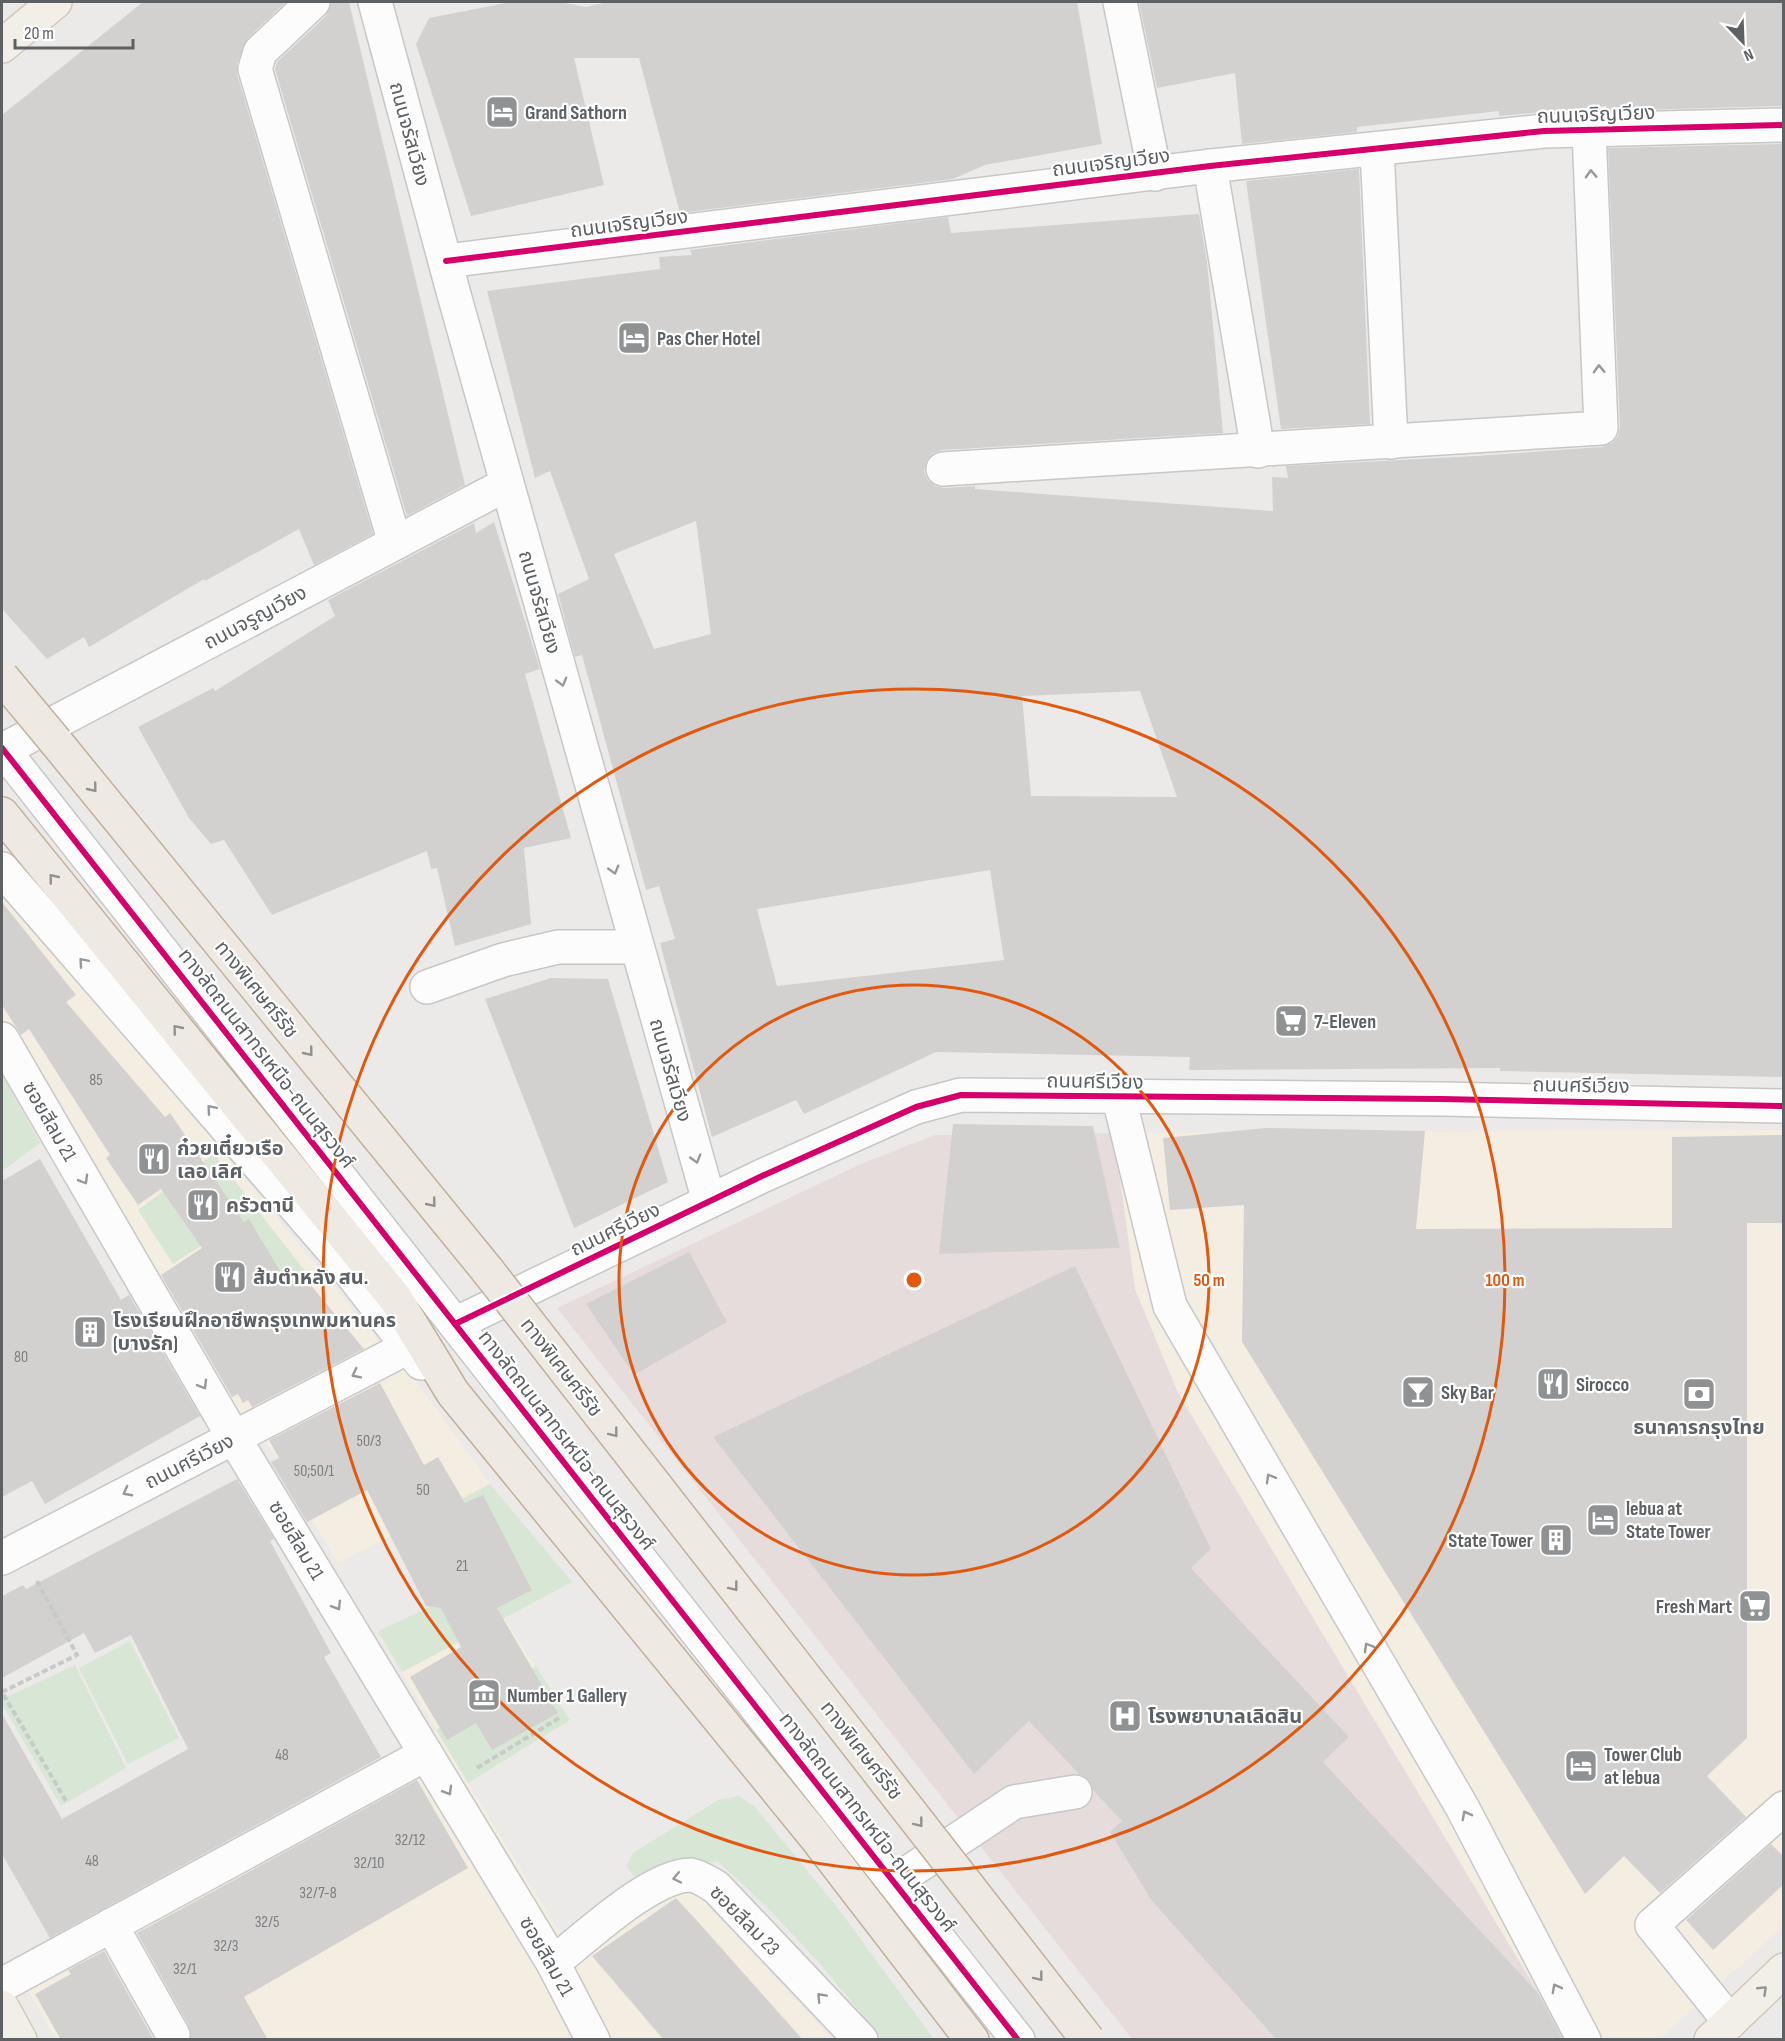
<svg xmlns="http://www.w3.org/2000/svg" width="1785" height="2041" font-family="'Sofia Sans Condensed','Noto Sans Thai',sans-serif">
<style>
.commercial{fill:#f4eee2}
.medical{fill:#e7dcdc}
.green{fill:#d8e6d5}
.building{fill:#d3d1d0;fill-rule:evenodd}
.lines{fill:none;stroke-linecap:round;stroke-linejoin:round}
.minor-casing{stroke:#c7c7c7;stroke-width:36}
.major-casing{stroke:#d2c8b8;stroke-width:36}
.highway-casing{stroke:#c1b098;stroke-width:36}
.path{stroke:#c6cac9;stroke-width:4;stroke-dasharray:6 3;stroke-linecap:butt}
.minor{stroke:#fcfcfc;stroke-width:33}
.major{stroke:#f2efe9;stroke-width:33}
.highway{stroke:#eeeae3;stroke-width:33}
.highway-bridge-casing{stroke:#c1b098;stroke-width:36;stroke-linecap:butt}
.highway-bridge{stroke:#eeeae3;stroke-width:33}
.cycleway-casing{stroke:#fff;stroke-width:10}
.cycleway{stroke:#d6006c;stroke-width:6}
.oneway{stroke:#959799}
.oneway2{stroke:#909190}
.oneway3{stroke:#919393}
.ring{fill:none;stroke:#e15910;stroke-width:3}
.labels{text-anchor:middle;stroke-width:4.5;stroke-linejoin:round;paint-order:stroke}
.number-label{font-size:16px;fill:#7c7e80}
.poi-label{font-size:20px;font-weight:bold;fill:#5d6164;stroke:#fff;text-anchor:start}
.street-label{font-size:20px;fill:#5d6164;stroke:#fff}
.centre{fill:#e15910;stroke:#fff;stroke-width:3}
.ring-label{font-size:18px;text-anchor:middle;font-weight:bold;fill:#e15910;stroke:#fff;stroke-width:4.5;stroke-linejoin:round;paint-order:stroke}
</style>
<rect width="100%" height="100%" fill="#eceae8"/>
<!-- commercial -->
<g class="commercial">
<path d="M2,884L383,1346L242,1421L2,1022Z"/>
<path d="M1783,1130V1926L1660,2039H1566L1178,1393L1135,1290L1114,1133Z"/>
<path d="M403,1363L490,1484L338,1563L264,1438Z"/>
<path d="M504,1618L570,1720L468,1783L560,1933L567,1963L669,1892L697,1894L832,2039H56L15,1967L395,1756L436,1730L402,1672Z"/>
</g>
<!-- medical -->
<path class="medical" d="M1114,1133L1135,1289L1178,1393L1566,2039H1132L557,1308L863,1163L935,1135Z"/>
<!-- green -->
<g class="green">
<path d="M2,1074L40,1143L2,1171Z"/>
<path d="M214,1154L308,1275L276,1297L228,1228L173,1264L138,1210Z"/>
<path d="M490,1484L572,1582L402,1672L378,1631L494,1577L463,1498Z"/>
<path d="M130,1641L179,1738L128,1764L79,1668Z"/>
<path d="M75,1665L126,1768L61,1806L2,1704V1699Z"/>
<path d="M536,1666L570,1720L468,1783L436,1730Z"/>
<path d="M739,1796L755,1807L837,1907L934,2039H881C832,1975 779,1915 718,1862L669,1864L636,1878L626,1866L633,1853L718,1800Z"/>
</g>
<!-- building -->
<g class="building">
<path d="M143,2H286L247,39L237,64V74L373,534L314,565L299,529L205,581L204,579L89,647L84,637L47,659L2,609V115Z"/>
<path d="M331,2H349L465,485L407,516L275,69L277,62L326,16Z"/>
<path d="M511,2H560L586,7L607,2H1077L1102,144L985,165L953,179L680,213L639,58H574L604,185L471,216L416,44L429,18Z"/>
<path d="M1139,2H1784V106L1606,111V106L1499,116V111L1357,127V132L1242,144L1235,73L1157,88Z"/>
<path d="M1784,144V1077L1500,1071V1068L1189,1070L1190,1057L936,1052L804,1114L796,1100L712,1137L660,943L675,939L659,886L646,890L582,655L575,657L558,594L589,579L550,471L535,478L487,291L660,269L659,257L692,255L690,250L948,217L951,233L1199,214L1207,262L1223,433L942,450L933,453L927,460L924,471L928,480L935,486L944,488L975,486V489L1273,511L1272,477L1288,478L1286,466L1476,456L1602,447L1612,443L1618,436L1620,427L1608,148ZM696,521L711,634L654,649L614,554ZM1140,691L1177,797L1031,796L1022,696ZM990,870L1004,960L777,986L757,909Z"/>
<path d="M1359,169L1370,424L1281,429L1246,181Z"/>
<path d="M494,522L540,669L525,674L571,838L524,848L531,924L455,946L437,868L431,869L427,851L272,915L224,840L211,844L189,818L138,727L213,688L215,691L335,616L328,600L474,523L476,533Z"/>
<path d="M2,902L76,995L66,1002L165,1117L170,1113L244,1222L249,1219L289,1286L304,1277L364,1349L252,1407L248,1400L243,1403L238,1394L232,1397L161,1275L202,1248L161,1189L138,1205L106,1158L110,1155L29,1029L21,1035L2,1005Z"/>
<path d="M551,978L608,979L668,1182L574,1228L485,999Z"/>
<path d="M953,1124L1093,1126L1120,1248L939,1254Z"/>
<path d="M1266,1128L1425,1131L1416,1229L1672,1228V1137L1784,1135V1223H1747V1738L1707,1776L1746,1817L1660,1893L1624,1856L1585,1894L1242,1342L1244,1205L1170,1210L1163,1138Z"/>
<path d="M40,1159L121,1300L129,1295L200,1416L45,1504L32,1481L2,1497V1181Z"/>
<path d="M689,1252L727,1322L634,1375L586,1304Z"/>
<path d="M1075,1266L1211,1549L1191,1568L1349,1737L1323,1762L1538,1993L1563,2040H1277L1152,1901L1110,1832L1122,1821L1093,1790L1089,1780L1079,1774L1029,1721L974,1774L713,1437Z"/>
<path d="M380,1383L424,1465L438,1457L465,1503L483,1495L532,1590L497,1608L558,1713L492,1750L476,1723L447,1740L410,1677L461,1647L441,1608L426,1606L367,1490L307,1522L271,1462L279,1458L269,1440Z"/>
<path d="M237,1479L274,1539L270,1541L331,1653L324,1657L381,1757L50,1938L2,1854V1714L62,1819L188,1749L131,1635L95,1653L84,1633L2,1678V1596L23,1585L26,1589Z"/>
<path d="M417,1780L468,1868L244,1997L268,2040H191L189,2026L137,1933Z"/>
<path d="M1771,1844L1784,1857V1884L1713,1950L1686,1920Z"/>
<path d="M676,1898L699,1923L803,2040H664L592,1956Z"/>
<path d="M104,1951L154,2040H61L35,1994L71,1974L68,1970Z"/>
</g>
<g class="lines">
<!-- minor casing -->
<g class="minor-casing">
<g id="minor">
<path d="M313,2L260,52L255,69L395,543"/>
<path d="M375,2L453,291L709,1201"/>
<path d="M1120,2L1155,174"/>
<path d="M1377,149L1391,442"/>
<path d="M1210,166L1258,451"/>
<path d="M446,261L1210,166L1544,131L1784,125"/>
<path d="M943,469L1601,428L1589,130"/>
<path d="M2,748L1018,2040"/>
<path d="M3,750L507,484"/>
<path d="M2,869L337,1255L421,1363"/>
<path d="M427,987L503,960L558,947H636"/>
<path d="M2,1039L234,1438L553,1963L593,2040"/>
<path d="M1119,1098L1170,1306L1462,1807L1584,2040"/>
<path d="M455,1324L762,1176L916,1107L961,1095L1441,1099L1784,1106"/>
<path d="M2,1558L408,1347"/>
<path d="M894,1882L1014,1802L1075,1792"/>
<path d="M111,1925L173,2035"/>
<path d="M553,1963C585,1938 651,1875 691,1875C699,1876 709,1883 716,1887L861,2040"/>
<path d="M2,1985L426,1754"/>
<path d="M1730,2022L1652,1925L1784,1808"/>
</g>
</g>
<!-- major casing -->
<g class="major-casing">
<g id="major">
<path d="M2,46L55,2"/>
<path d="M2,2007L20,2040"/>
<path d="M1711,2040L1784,1970"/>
</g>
</g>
<!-- highway casing -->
<g class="highway-casing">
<g id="highway">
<path d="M56,742L488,1271"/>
<path d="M2,814L395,1298L453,1393L814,1835L972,2040"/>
</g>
</g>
<!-- path -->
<g class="path">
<path d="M37,1581L77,1655L2,1692L66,1801"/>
<path d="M477,1768L559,1718"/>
</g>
<!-- minor -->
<use href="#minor" class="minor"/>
<!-- major -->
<use href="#major" class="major"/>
<!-- highway -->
<use href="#highway" class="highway"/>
<!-- highway-bridge casing -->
<g class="highway-bridge-casing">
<g id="highway-bridge">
<path d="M2,677L56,742"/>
<path d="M488,1271L1088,2040"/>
</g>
</g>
<!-- highway-bridge -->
<use href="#highway-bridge" class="highway-bridge"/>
<!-- cycleway casing -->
<g class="cycleway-casing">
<g id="cycleway">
<path d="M446,261L1210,166L1544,131L1784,125"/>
<path d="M2,748L1018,2040"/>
<path d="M455,1324L762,1176L916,1107L961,1095L1441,1099L1784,1106"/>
</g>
</g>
<!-- cycleway -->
<use href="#cycleway" class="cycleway"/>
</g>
<!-- one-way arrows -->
<defs><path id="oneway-chevron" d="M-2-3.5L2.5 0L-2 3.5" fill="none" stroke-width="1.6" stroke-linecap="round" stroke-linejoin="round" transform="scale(1.5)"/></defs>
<g class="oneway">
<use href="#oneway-chevron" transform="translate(1591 174) rotate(-92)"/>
<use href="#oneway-chevron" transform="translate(1599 369) rotate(-92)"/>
<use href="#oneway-chevron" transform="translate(562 682) rotate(74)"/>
<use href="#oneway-chevron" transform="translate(614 870) rotate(74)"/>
<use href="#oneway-chevron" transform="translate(83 962) rotate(-131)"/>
<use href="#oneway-chevron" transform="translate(211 1109) rotate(-131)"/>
<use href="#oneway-chevron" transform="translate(696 1159) rotate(74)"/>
<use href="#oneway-chevron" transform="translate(84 1180) rotate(60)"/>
<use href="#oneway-chevron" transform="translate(356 1374) rotate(153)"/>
<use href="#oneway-chevron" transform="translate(203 1385) rotate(60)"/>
<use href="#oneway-chevron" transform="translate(1270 1478) rotate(-120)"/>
<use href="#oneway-chevron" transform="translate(127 1492) rotate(152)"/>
<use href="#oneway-chevron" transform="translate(337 1606) rotate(59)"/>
<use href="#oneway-chevron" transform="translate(1368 1647) rotate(-120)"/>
<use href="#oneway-chevron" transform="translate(448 1791) rotate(59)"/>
<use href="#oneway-chevron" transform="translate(1466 1815) rotate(-118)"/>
<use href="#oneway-chevron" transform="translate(677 1878) rotate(168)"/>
<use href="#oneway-chevron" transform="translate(1556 1988) rotate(-118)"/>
<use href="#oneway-chevron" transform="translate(821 1997) rotate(-133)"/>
</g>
<g class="oneway2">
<use href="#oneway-chevron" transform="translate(93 788) rotate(51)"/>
<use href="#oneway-chevron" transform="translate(53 878) rotate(-129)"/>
<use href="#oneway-chevron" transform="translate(177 1029) rotate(-129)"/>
<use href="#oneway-chevron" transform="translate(309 1052) rotate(51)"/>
<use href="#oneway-chevron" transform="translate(432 1203) rotate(51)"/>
<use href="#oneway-chevron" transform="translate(614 1433) rotate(52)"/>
<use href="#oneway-chevron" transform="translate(734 1587) rotate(52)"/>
<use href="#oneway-chevron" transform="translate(919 1823) rotate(52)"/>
<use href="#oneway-chevron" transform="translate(1039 1977) rotate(52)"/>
</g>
<use class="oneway3" href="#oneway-chevron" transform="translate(1763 1990) rotate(-44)"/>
<!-- distance rings -->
<g class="ring">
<circle cx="914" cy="1280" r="295"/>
<circle cx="914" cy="1280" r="591"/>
</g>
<!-- icons -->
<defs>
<g id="hotel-square" transform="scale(1.725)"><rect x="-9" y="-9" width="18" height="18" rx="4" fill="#8f9192" stroke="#fff"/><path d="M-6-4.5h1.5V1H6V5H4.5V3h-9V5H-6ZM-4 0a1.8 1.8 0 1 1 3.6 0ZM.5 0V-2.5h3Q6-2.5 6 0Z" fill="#fff"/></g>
<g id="supermarket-square" transform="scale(1.725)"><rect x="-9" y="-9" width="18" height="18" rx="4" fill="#8f9192" stroke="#fff"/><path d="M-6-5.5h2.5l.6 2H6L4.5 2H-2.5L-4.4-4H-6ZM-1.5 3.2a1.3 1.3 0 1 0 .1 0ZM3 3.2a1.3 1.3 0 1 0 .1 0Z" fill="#fff"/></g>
<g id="restaurant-square" transform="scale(1.725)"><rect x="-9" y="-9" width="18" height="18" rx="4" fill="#8f9192" stroke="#fff"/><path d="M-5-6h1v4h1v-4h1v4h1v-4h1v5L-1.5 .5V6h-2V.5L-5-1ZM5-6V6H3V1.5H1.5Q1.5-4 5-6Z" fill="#fff"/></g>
<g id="building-square" transform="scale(1.725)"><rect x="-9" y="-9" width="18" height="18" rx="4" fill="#8f9192" stroke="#fff"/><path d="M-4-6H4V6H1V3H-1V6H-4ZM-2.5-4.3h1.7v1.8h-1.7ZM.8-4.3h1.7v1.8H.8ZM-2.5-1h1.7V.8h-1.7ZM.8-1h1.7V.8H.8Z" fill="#fff"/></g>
<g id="bar-square" transform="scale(1.725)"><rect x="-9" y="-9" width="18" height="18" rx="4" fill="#8f9192" stroke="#fff"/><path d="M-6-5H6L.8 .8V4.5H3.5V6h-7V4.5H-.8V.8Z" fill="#fff"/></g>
<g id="bank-square" transform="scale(1.725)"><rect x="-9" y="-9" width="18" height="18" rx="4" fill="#8f9192" stroke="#fff"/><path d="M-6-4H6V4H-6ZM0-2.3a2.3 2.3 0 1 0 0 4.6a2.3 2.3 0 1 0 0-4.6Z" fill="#fff"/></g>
<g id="museum-square" transform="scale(1.725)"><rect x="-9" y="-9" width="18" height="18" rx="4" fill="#8f9192" stroke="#fff"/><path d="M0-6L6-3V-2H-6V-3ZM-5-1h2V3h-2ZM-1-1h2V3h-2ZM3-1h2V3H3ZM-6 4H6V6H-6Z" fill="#fff"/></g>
<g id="hospital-square" transform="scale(1.725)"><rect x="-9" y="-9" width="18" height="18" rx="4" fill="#8f9192" stroke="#fff"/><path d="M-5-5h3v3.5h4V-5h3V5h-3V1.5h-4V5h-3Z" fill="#fff"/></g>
</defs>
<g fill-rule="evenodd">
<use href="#hotel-square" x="502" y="112"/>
<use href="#hotel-square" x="634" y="338"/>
<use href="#supermarket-square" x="1291" y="1021"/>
<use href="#restaurant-square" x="154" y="1159"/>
<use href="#restaurant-square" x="203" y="1205"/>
<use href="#restaurant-square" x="230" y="1277"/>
<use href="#building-square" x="90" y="1332"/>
<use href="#restaurant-square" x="1553" y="1384"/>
<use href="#bar-square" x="1418" y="1392"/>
<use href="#bank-square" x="1699" y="1394"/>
<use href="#hotel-square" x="1603" y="1520"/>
<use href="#building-square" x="1556" y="1540"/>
<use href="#supermarket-square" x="1755" y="1606"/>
<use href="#museum-square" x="484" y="1695"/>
<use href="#hospital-square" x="1125" y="1716"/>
<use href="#hotel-square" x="1581" y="1766"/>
</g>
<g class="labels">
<!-- number labels -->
<g class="number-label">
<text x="96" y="1085">85</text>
<text x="21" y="1362">80</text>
<text x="369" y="1446">50/3</text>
<text x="314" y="1476">50;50/1</text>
<text x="423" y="1495">50</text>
<text x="462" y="1571">21</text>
<text x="282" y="1760">48</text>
<text x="410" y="1845">32/12</text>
<text x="92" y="1866">48</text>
<text x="369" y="1868">32/10</text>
<text x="318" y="1898">32/7-8</text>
<text x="267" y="1927">32/5</text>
<text x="226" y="1951">32/3</text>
<text x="185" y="1974">32/1</text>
</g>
<!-- poi labels -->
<g class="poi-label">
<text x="525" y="119">Grand Sathorn</text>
<text x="657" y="345">Pas Cher Hotel</text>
<text x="1314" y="1028">7-Eleven</text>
<text x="177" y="1155">ก๋วยเตี๋ยวเรือ<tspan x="177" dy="23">เลอ เลิศ</tspan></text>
<text x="226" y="1212">ครัวตานี</text>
<text x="253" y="1284">ส้มตำหลัง สน.</text>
<text x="113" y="1327">โรงเรียนฝึกอาชีพกรุงเทพมหานคร<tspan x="113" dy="23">(บางรัก)</tspan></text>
<text x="1576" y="1391">Sirocco</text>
<text x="1441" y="1399">Sky Bar</text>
<text x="1699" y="1434" text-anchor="middle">ธนาคารกรุงไทย</text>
<text x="1626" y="1515">lebua at<tspan x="1626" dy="23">State Tower</tspan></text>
<text x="1533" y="1547" text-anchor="end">State Tower</text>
<text x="1732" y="1613" text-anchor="end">Fresh Mart</text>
<text x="507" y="1702">Number 1 Gallery</text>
<text x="1148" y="1723">โรงพยาบาลเลิดสิน</text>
<text x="1604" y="1761">Tower Club<tspan x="1604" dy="23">at lebua</tspan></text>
</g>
<!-- street labels -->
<g class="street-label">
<text transform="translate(1596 114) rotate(-2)" y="7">ถนนเจริญเวียง</text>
<text transform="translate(410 134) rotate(75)" y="7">ถนนจรัสเวียง</text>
<text transform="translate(1111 162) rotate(-7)" y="7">ถนนเจริญเวียง</text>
<text transform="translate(629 223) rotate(-7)" y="7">ถนนเจริญเวียง</text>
<text transform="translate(540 602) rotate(74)" y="7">ถนนจรัสเวียง</text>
<text transform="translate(255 617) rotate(-28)" y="7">ถนนจรูญเวียง</text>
<text transform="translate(257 989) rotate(51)" y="7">ทางพิเศษศรีรัช</text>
<text transform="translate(267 1058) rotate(52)" y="7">ทางลัดถนนสาทรเหนือ-ถนนสุรวงศ์</text>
<text transform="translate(671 1070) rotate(74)" y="7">ถนนจรัสเวียง</text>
<text transform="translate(1095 1081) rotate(1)" y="7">ถนนศรีเวียง</text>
<text transform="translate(1581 1085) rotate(1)" y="7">ถนนศรีเวียง</text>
<text transform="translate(50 1121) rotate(60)" y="7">ซอยสีลม 21</text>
<text transform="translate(615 1229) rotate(-26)" y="7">ถนนศรีเวียง</text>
<text transform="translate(562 1367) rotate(52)" y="7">ทางพิเศษศรีรัช</text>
<text transform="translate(567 1440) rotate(52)" y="7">ทางลัดถนนสาทรเหนือ-ถนนสุรวงศ์</text>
<text transform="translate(189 1461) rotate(-27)" y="7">ถนนศรีเวียง</text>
<text transform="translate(297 1540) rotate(59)" y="7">ซอยสีลม 21</text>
<text transform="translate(862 1750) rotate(52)" y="7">ทางพิเศษศรีรัช</text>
<text transform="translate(868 1822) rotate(52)" y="7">ทางลัดถนนสาทรเหนือ-ถนนสุรวงศ์</text>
<text transform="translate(745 1920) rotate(45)" y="7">ซอยสีลม 23</text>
<text transform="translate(547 1956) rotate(60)" y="7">ซอยสีลม 21</text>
</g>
</g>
<circle cx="914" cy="1280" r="9" class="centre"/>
<g class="ring-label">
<text x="1209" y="1286">50 m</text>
<text x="1505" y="1286">100 m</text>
</g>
<!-- border -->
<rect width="1785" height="2041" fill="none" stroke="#5d6164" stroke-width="6"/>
<!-- north arrow -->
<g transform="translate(1743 42) rotate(157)" stroke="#ffffff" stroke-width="4.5" paint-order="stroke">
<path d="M0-4.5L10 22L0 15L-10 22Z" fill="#5d6164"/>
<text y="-9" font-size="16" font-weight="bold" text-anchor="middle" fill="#5d6164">N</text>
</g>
<!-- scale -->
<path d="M15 39v9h118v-9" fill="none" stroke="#5d6164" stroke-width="3"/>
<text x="24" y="39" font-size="18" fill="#5d6164" stroke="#ffffff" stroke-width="4.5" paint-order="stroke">20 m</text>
</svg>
